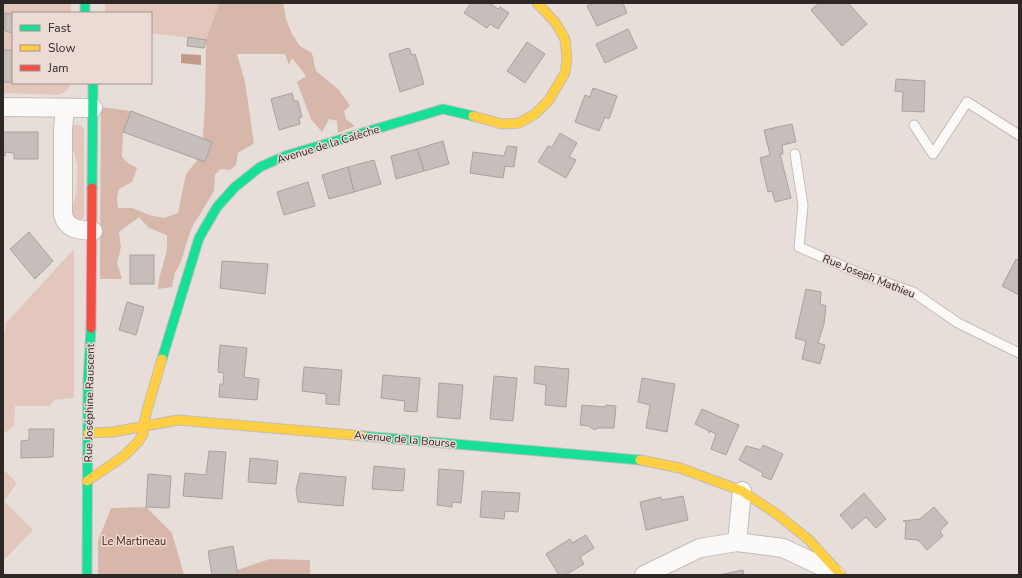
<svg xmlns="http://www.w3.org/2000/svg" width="1022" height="578" font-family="'Nunito Sans',sans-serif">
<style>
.green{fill:#e3c7bd}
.forest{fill:#d7b7aa}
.water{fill:#c09b8c}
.building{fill:#c5bebb;stroke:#a8a29f}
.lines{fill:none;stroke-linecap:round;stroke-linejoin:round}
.lane-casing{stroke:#c3bcb9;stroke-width:11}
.street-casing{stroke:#c3bcb9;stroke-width:20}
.fast-casing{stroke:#c3bcb9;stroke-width:11}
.slow-casing{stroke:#c3bcb9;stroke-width:11}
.jam-casing{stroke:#c3bcb9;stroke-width:11}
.lane{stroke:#fbfaf9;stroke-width:9}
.street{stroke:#fbfaf9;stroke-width:18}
.fast{stroke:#16e098;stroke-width:9}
.slow{stroke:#ffcf43;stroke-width:9}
.jam{stroke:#f24e42;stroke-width:9}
.labels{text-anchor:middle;stroke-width:3;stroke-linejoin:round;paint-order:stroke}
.street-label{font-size:11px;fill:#2d2725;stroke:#ecdbd5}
.park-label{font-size:11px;fill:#481803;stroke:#ecdbd5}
</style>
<rect width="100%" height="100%" fill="#e7deda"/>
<!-- green -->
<g class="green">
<path d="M3,3H71V13H13V83H70C70,90 64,93 58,95L3,93Z"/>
<path d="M105,3H219L206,40L151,33V13H105Z"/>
<path d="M74,125H81L84,129V216L81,220L78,221L72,217C72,208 74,201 76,193C77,183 78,174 77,164C75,154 67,133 74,125Z"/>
<path d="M74,249V398L54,400L50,406H15L14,426L3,434V341L6,323Z"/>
<path d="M3,469L17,483L4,501L33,530L3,561Z"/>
</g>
<!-- forest -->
<g class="forest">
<path d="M219,3H283L286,19L292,34L300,46L312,53L316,71L339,90L350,106L344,111L346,119L355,126L338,133L337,121L329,119L322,132L311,119L297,82L306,76L292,58L289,65L285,54H237L245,82L254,143C249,147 243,149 238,153L236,165L230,170L223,169L219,170L215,175L214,191L199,216L193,225L187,241L181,262L175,273L172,287L158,289L159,279L167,250V235L149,228L139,217L119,232L121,247L117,263L122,279H100L101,107L131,111L123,132L122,157L128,163L137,168L132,182L119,189L117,198L118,208H132L149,215L164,218L178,213L186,174L202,154L205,104L206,40Z"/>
<path d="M146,507L172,533L184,575H98V541L111,508Z"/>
<path d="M270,559L310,560V575H222Z"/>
</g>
<!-- water -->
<path class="water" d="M181,54L201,55V65L181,63Z"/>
<!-- building -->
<g class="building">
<path d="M471,3H489L498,9L500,7L509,13L498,29L490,24L487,28L464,13Z"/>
<path d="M593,3H623L627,13L597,26L587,6Z"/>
<path d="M819,3H848L867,24L842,46L811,10Z"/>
<path d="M5,13L13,14V33L5,31Z"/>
<path d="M628,29L637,48L605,63L596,44Z"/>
<path d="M188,37L206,40L204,48L187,46Z"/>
<path d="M527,42L545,54L525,83L507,71Z"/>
<path d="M409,48L412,55L415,54L424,84L400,92L389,54Z"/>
<rect x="3" y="50" width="10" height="32"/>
<path d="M896,79L925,81L924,112L902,111L903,92L895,91Z"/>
<path d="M593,88L617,96L609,119L605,117L599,131L575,122L585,95L590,97Z"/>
<path d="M292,93L294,101H298L302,117L299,118L300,124L279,130L271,99Z"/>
<path d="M131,111L212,142L205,162L123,132Z"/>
<path d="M792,124L796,142L782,145L783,154H780L791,198L775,202L772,191L768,192L760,158L770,155L764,130Z"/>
<path d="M3,132H38V159H14V153L5,152V156H3Z"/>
<path d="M560,133L577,143L569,157L576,160L566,178L538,162L548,146L552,147Z"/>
<path d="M443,141L449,164L424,171L417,149Z"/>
<path d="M507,146L517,147L514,167L505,166L503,178L470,173L473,152L504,156Z"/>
<path d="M417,149L424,171L396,179L391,156Z"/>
<path d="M374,160L381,184L354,192L348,167Z"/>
<path d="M348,167L354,192L329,199L322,175Z"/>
<path d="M308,182L315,206L284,215L277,192Z"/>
<path d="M29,232L53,261L35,279L10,249Z"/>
<rect x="130" y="255" width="24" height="29"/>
<path d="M1016,259L1019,261V295L1002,286Z"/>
<path d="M222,261L268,264L265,294L220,288Z"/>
<path d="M806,289L821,292L820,304L826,306L824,324L818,343L825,345L820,364L802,359L806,341L795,338Z"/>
<path d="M127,302L144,307L136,335L119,330Z"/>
<path d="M220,345L247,348L244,377L259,379L257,400L219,397L220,384H224L223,380L224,373L218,372Z"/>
<path d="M535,366L569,369L566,407L545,405L546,385L534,383Z"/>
<path d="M304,367L342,370L339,405L326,404V394L302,391Z"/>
<path d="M383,375L420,378L417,412L404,411L405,401L381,398Z"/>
<path d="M494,376L517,378L513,421L490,419Z"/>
<path d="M642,378L675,384L667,432L646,428L650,405L638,402Z"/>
<path d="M439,383L463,385L460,419L437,417Z"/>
<path d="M582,405L606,407V405L616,406L614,428H598L594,430L589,426L580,425Z"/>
<path d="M702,409L739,425L726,455L711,449L716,434L710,431L709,433V431L695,424Z"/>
<path d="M29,429H54L53,457L21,458V441L29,440Z"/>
<path d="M763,445L783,454L771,480L762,476L763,473L739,460L746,446L761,450Z"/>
<path d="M209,451L226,452L222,499L183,496L185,473L206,475Z"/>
<path d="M250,458L278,461L276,484L248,482Z"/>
<path d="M374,466L405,469L403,491L372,489Z"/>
<path d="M439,469L464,471L461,503L452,502V507L437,505Z"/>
<path d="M300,473L346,477L343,506L298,502L296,490Z"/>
<path d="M148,474L171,476L169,508L146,507Z"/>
<path d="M482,491L520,493L518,512L505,511L504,519L480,517Z"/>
<path d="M864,493L886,519L876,528L866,517L852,529L840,515Z"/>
<path d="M683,496L688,520L646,530L640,502L661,497L662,500Z"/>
<path d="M934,507L948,523L940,531L943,536L927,550L918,540L905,539L906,522L903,521L920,519Z"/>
<path d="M586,535L594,548L580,557L584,564L565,575H559L546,554L570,539L572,543Z"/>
<path d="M233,546L238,575H212L208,551Z"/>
<path d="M743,570L744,575H719Z"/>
</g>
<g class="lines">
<!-- lane casing -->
<g class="lane-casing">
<g id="lane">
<path d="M914,125L933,154L967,102L1019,135"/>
<path d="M795,154L803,205L799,247L861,274L913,292L958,323L1019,353"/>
</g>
</g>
<!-- street casing -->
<g class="street-casing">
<g id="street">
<path d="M3,107L93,108"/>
<path d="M65,108L63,129V215C67,230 80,230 93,231"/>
<path d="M737,542L742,491"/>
<path d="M644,575L700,548L737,542L783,548L819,565L836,575"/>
</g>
</g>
<!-- fast casing -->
<g class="fast-casing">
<g id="fast">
<path d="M85,3V13"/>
<path d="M92,188L93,83"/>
<path d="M162,359L199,238L217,207L235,187L260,167L285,156L443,109L473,116"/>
<path d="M363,436L640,460"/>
<path d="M87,575L88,380L91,328"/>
</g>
</g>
<!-- slow casing -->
<g class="slow-casing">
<g id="slow">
<path d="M473,116L502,124L519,123L535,114L549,100L565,73L567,59L565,39L555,22L537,3"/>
<path d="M88,433L113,432L178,420L363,436"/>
<path d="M640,460L680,468L742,491L778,515L809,540L841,575"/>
<path d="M87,481L124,456L138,442L143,434V427L147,410L162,359"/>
</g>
</g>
<!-- jam casing -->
<g class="jam-casing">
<path id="jam" d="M91,328L92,188"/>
</g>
<!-- lane -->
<use href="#lane" class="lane"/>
<!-- street -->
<use href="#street" class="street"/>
<!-- fast -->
<use href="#fast" class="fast"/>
<!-- slow -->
<use href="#slow" class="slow"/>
<!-- jam -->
<use href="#jam" class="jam"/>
</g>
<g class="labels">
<!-- street labels -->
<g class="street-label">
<text transform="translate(328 144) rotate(-17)" y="4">Avenue de la Calèche</text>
<text transform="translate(869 276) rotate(22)" y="4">Rue Joseph Mathieu</text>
<text transform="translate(89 403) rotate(-89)" y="4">Rue Joséphine Rauscent</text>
<text transform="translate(405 439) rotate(5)" y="4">Avenue de la Bourse</text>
</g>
<!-- park labels -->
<g class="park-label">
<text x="134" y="545">Le Martineau</text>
</g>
</g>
<!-- border -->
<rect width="1022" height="578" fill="none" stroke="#2d2725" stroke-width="8"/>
<!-- legend -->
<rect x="12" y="12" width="140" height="72" fill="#ecdbd5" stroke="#a0938f"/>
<rect x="20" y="25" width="20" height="6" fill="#16e098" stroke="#a0938f"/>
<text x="48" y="32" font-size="12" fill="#2d2725">Fast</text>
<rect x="20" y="45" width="20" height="6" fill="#ffcf43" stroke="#a0938f"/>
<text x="48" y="52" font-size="12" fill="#2d2725">Slow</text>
<rect x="20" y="65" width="20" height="6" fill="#f24e42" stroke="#a0938f"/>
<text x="48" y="72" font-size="12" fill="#2d2725">Jam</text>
</svg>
